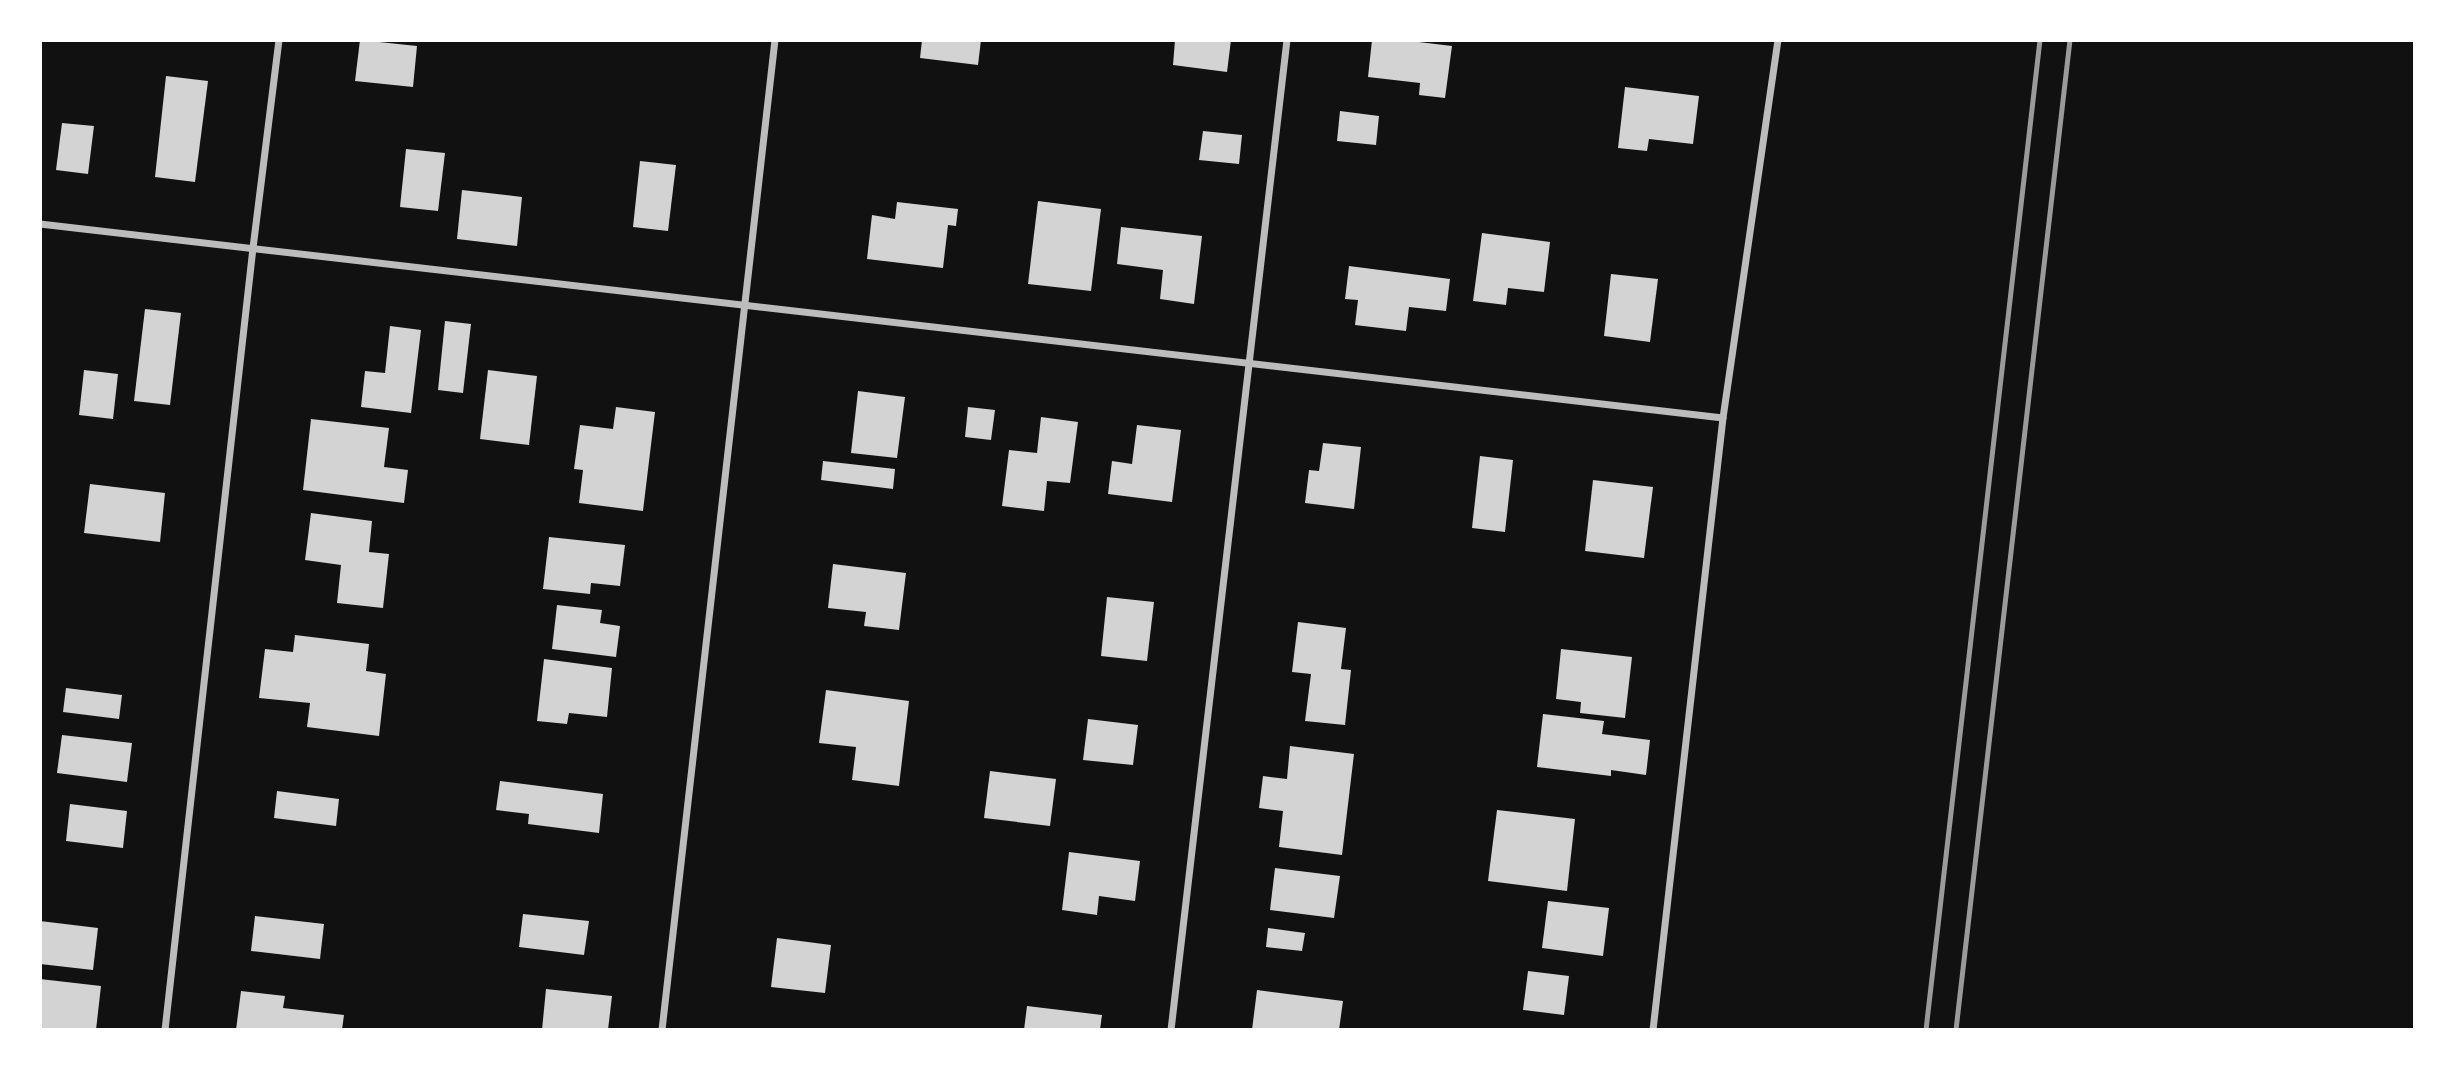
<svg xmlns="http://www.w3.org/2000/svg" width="2455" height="1070" font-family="'PT Sans',sans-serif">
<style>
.building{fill:#d3d3d3}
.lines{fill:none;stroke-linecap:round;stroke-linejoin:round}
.minor{stroke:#bcbcbc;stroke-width:7}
.rail{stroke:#9a9a9a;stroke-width:5}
</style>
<rect width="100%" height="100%" fill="#111"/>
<!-- building -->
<g class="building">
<path d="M360,40L417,46L413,87L355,81Z"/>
<path d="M922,40H981L978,65L920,58Z"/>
<path d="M1175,40H1231L1227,72L1173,65Z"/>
<path d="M1372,40H1402L1452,46L1445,98L1419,95L1420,83L1368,77Z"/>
<path d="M166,76L208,81L195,182L155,177Z"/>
<path d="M1625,87L1699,96L1693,144L1649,139L1647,151L1618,148Z"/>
<path d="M1340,111L1379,116L1376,145L1337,141Z"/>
<path d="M62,123L94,126L88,174L56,170Z"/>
<path d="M1203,131L1242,135L1239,164L1199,160Z"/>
<path d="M406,149L445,153L438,211L400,207Z"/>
<path d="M640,161L676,165L668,231L633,227Z"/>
<path d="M462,190L522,197L517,246L457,239Z"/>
<path d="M1038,201L1101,209L1091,291L1028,284Z"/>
<path d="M897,202L958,209L956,226L948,225L943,268L867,259L872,215L895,219Z"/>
<path d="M1121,227L1202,236L1194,304L1160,299L1163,270L1117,264Z"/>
<path d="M1482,233L1550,242L1544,292L1508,288L1506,305L1473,301Z"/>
<path d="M1349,266L1450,279L1446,311L1409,307L1406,331L1355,325L1358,300L1345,299Z"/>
<path d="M1611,274L1658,279L1650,342L1604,336Z"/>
<path d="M145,309L181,313L170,405L134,401Z"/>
<path d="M445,321L471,324L463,393L438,390Z"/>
<path d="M390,326L421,330L411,413L361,407L365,371L385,373Z"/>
<path d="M84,370L118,374L113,419L79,415Z"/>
<path d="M488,370L537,376L529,445L480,439Z"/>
<path d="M858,391L905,397L897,458L851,453Z"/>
<path d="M616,407L655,412L643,511L579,503L583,470L574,469L580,425L613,429Z"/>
<path d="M968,407L995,410L991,440L965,437Z"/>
<path d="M1041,417L1078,422L1070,483L1047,481L1044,511L1002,506L1009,450L1037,453Z"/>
<path d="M311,419L389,428L384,467L408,470L404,503L303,490Z"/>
<path d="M1137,425L1181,430L1172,502L1108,494L1112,461L1132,464Z"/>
<path d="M1323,443L1361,447L1354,509L1305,503L1309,470L1319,471Z"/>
<path d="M1480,456L1513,460L1505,532L1472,528Z"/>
<path d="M823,461L895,469L893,489L821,480Z"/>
<path d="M1593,480L1653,487L1644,558L1585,551Z"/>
<path d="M90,484L165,493L160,542L84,533Z"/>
<path d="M311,513L372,521L369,552L389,554L383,608L337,603L341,565L305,560Z"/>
<path d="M549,537L625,545L620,586L591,583L590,594L543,589Z"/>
<path d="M833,564L906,573L899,630L864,626L866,612L828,608Z"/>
<path d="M1107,597L1154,602L1147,661L1101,656Z"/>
<path d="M557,605L602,610L600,623L620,626L616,657L552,649Z"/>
<path d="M1298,622L1346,628L1341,669L1351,670L1345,725L1305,721L1311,674L1292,672Z"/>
<path d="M295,635L369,644L366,671L386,674L379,736L307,727L310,703L259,698L265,649L293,652Z"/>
<path d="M1561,649L1632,657L1625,718L1580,713L1581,702L1556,699Z"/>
<path d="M544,659L612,668L607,717L569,713L567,724L537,721Z"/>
<path d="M66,688L122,695L119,719L63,712Z"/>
<path d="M826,690L909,701L899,786L852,780L856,747L819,743Z"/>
<path d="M1543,714L1604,721L1602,734L1650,740L1646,775L1611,770V776L1537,767Z"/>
<path d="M1088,719L1138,725L1133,765L1083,760Z"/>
<path d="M62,735L132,743L127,782L57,773Z"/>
<path d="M1290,746L1354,754L1342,855L1279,847L1283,811L1259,808L1263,776L1287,779Z"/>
<path d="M990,771L1056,779L1050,826L984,818Z"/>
<path d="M500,781L603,794L599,833L528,824L529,814L496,810Z"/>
<path d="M277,791L339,799L336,826L274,818Z"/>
<path d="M70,804L127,811L123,848L66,841Z"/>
<path d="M1497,810L1575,819L1567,891L1488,881Z"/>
<path d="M1069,852L1140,861L1135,901L1099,896L1097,915L1062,910Z"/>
<path d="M1275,868L1340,876L1334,918L1270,910Z"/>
<path d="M1548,901L1609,908L1603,956L1542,948Z"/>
<path d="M523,914L589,921L584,955L519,947Z"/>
<path d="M255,916L324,924L320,959L251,951Z"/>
<path d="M40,921L98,928L93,970L40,964Z"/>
<path d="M1268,928L1305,933L1302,951L1266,947Z"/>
<path d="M777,938L831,945L825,993L771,987Z"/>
<path d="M1528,971L1569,976L1564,1015L1523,1010Z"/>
<path d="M40,979L101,986L96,1030H40Z"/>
<path d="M546,989L612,996L608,1030H542Z"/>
<path d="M1257,990L1343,1001L1339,1030H1252Z"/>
<path d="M241,991L285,996L283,1008L344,1015L342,1030H236Z"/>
<path d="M1027,1006L1102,1015L1100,1030H1024Z"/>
</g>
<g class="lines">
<!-- minor -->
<g class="minor">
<path d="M40,224L1723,418"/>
<path d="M165,1030L253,248L279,40"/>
<path d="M662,1030L775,40"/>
<path d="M1171,1030L1287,40"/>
<path d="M1653,1030L1723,418L1778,40"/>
</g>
<!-- rail -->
<g class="rail">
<path d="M1926,1030L2040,40"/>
<path d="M1956,1030L2070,40"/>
</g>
</g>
<!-- border -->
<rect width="2455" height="1070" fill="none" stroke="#ffffff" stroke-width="84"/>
</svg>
